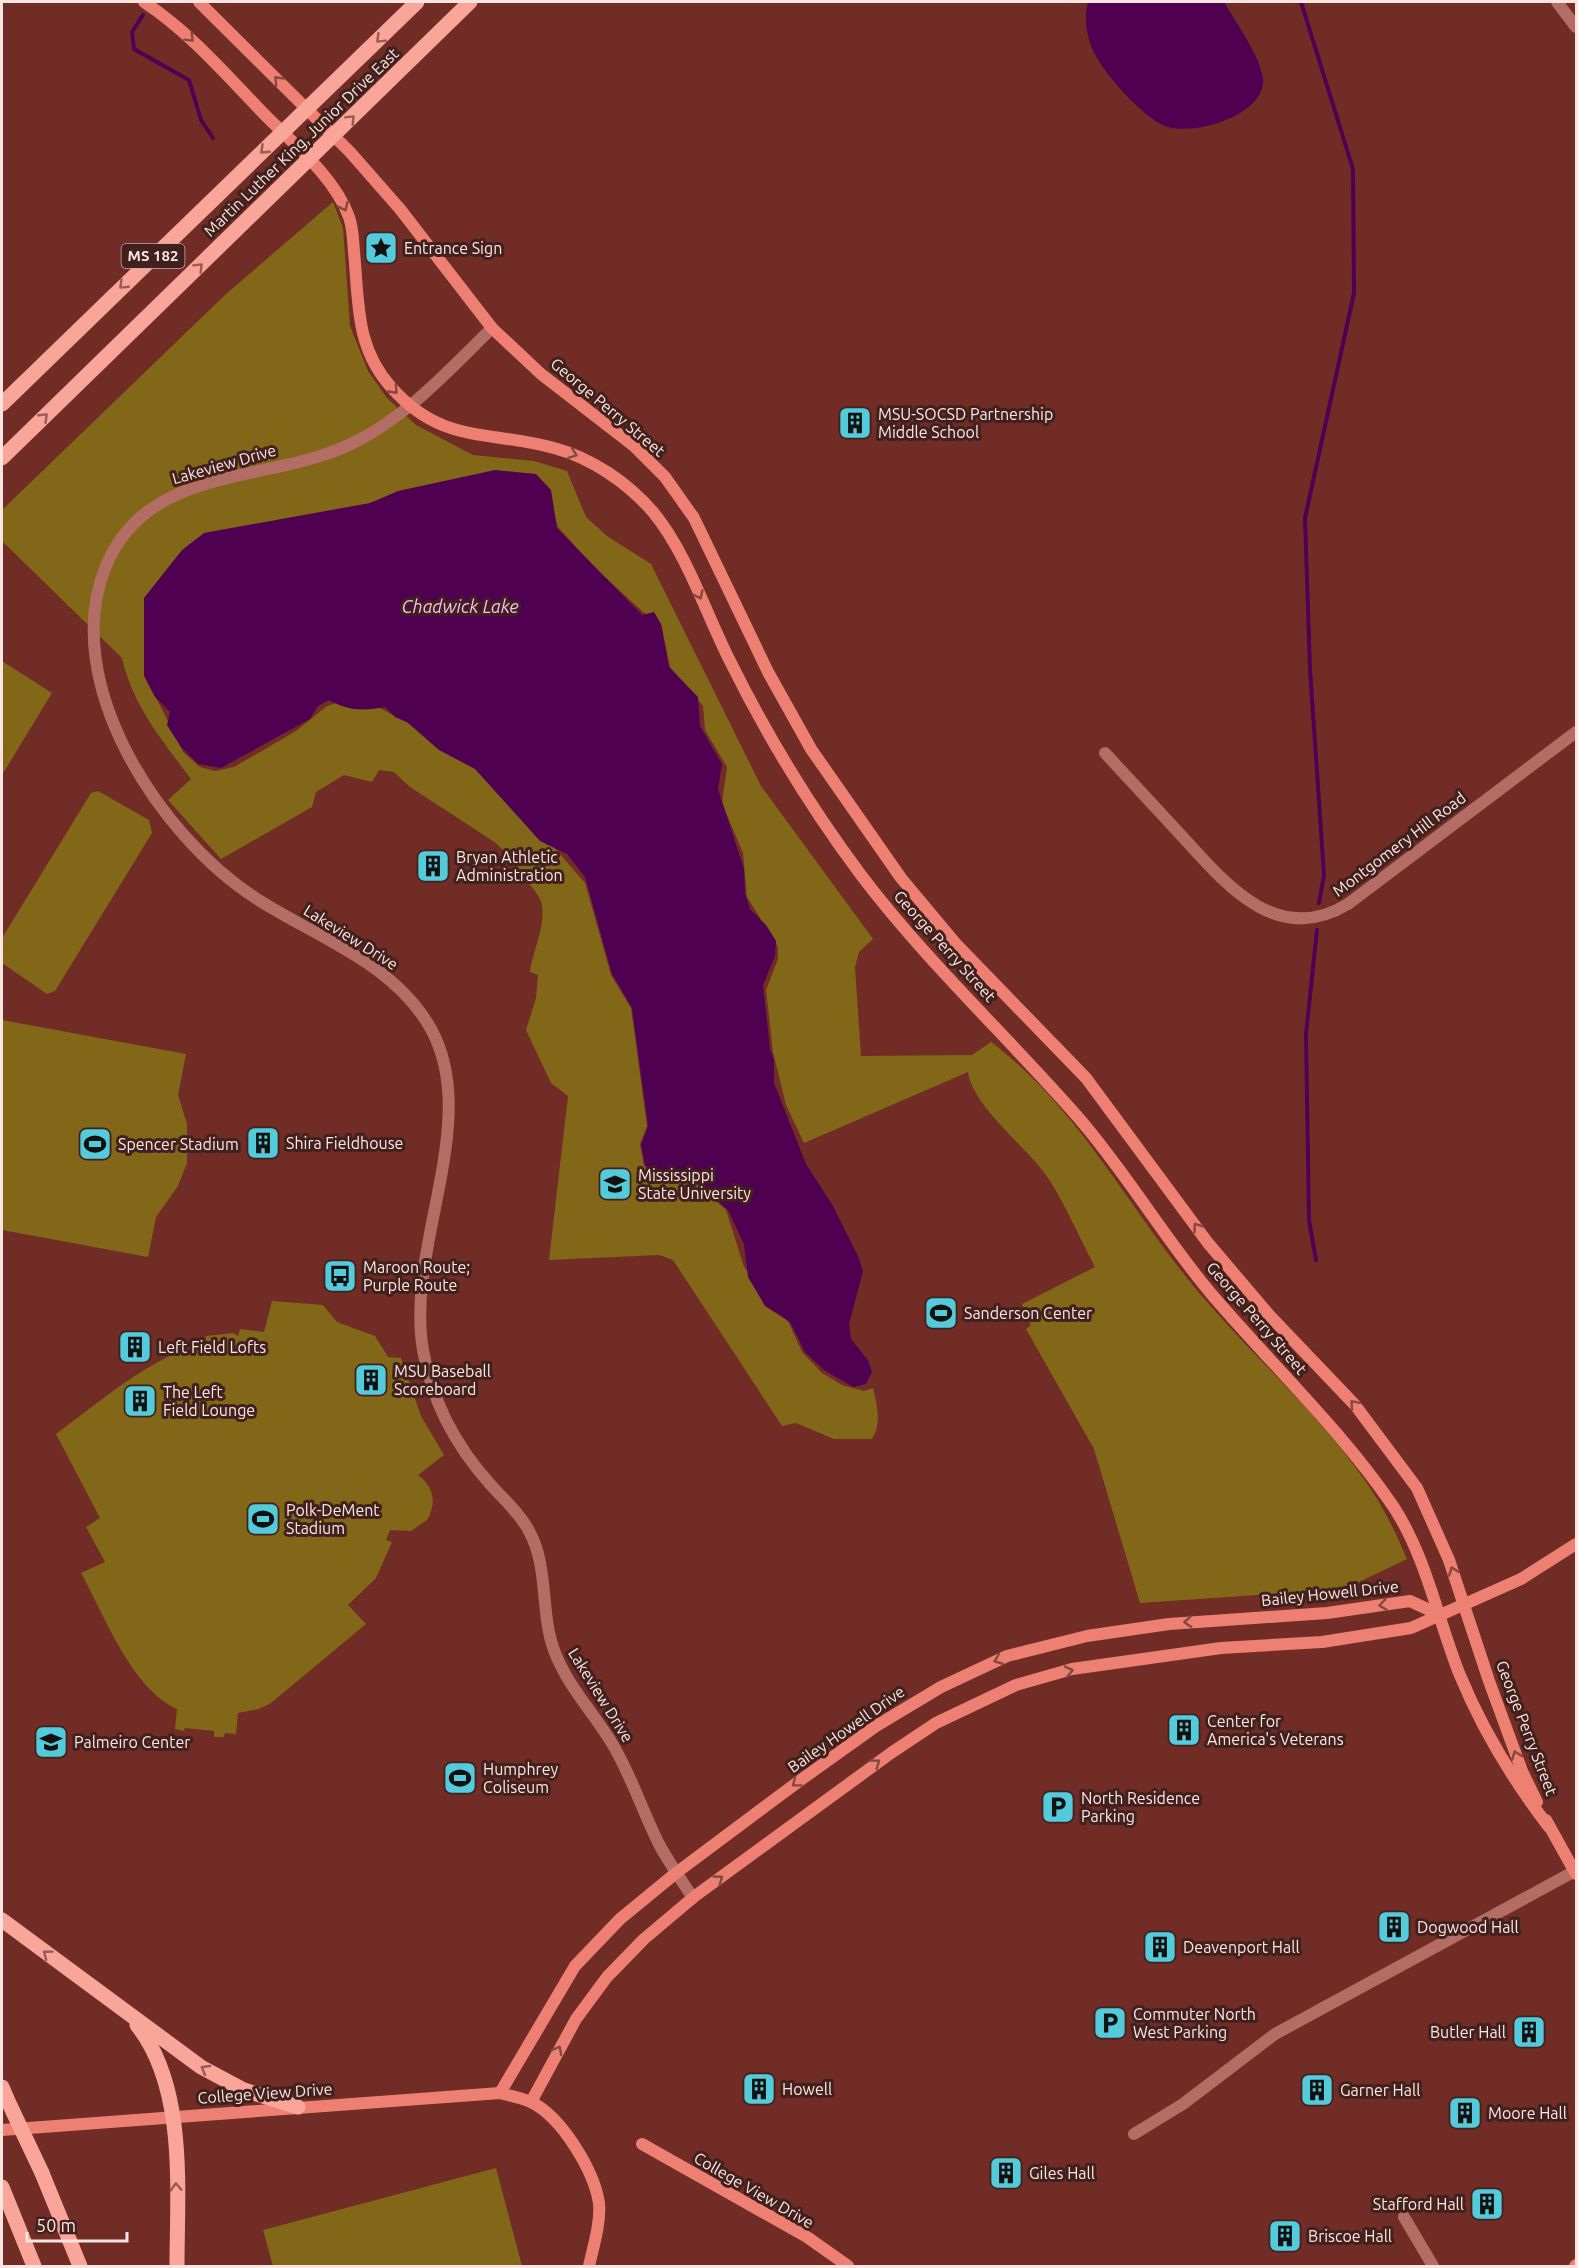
<svg xmlns="http://www.w3.org/2000/svg" width="1578" height="2268" font-family="Ubuntu,sans-serif">
<style>
.green{fill:#836718}
.water{fill:#500051}
.lines{fill:none;stroke-linecap:round;stroke-linejoin:round}
.stream{stroke:#500051;stroke-width:4}
.street{stroke:#b36d64;stroke-width:12}
.secondary{stroke:#ee8073;stroke-width:12}
.primary{stroke:#faa599;stroke-width:15}
.primary-bridge{stroke:#faa599;stroke-width:15}
.oneway{stroke:#86473f}
.oneway2{stroke:#945c55}
.labels{text-anchor:middle;stroke-width:6;stroke-linejoin:round;paint-order:stroke}
.shield{fill:#40211d;stroke:#c6aaa6;stroke-width:1.5}
.shield-label{font-size:15px;font-weight:bold;fill:#ffe4e1}
.street-label{font-size:16px;fill:#ffe4e1;stroke:#40211d}
.poi-label{font-size:16px;fill:#ffe4e1;stroke:#40211d;text-anchor:start}
.water-label{font-size:18px;font-style:italic;fill:#fbbdf8;stroke:#40211d}
</style>
<rect width="100%" height="100%" fill="#702c25"/>
<!-- green -->
<g class="green">
<path d="M333,202L343,228L350,326L368,371L387,398L416,425L473,455L534,461L567,471L586,517L607,536L651,564L761,786L873,939L859,952L855,967L861,1056L972,1055L991,1042C1075,1105 1123,1198 1187,1278C1243,1348 1313,1406 1364,1479C1382,1504 1395,1531 1407,1559L1357,1583L1330,1590L1140,1603L1094,1449L1026,1329L1031,1325L1022,1304L1095,1267C1080,1239 1067,1208 1050,1181C1029,1148 973,1108 968,1072L804,1143L786,1105L773,1052L766,990L778,959V947L747,897L743,853L722,803L727,767L705,730L703,706L670,667L661,623L643,612L593,566L558,527L553,511L146,677L183,752L200,767L215,771L234,767L296,731L327,706L346,700L367,701L441,741L507,793L585,883L611,975L631,1008L647,1126L640,1144L644,1166L658,1177L686,1180L698,1185L726,1210L744,1267L789,1323L802,1352L822,1373L842,1385L864,1391L873,1388C877,1405 882,1423 872,1439H834L796,1423L782,1426L673,1260L659,1255L549,1260L568,1096L551,1083L526,1030L536,998L538,975L530,972C532,951 549,920 540,899C534,887 521,876 513,866L515,862L496,843L410,787L394,772L379,770L372,782L344,775L316,792L312,807L221,859L168,800L191,779C162,740 133,706 122,658L2,541V510L226,294Z"/>
<path d="M2,661L52,693L2,775Z"/>
<path d="M98,791L149,820L152,833L55,991L47,994L2,963V938L91,793Z"/>
<path d="M2,1020L186,1054L178,1095L187,1124V1163L178,1186L156,1217L148,1257L2,1230Z"/>
<path d="M272,1301L323,1305L337,1322L375,1336L388,1357L401,1358L421,1416L444,1455L418,1475C434,1487 437,1503 427,1520L411,1531L390,1530L386,1540L392,1542L376,1578L348,1605L366,1624L271,1703L259,1709L238,1713L236,1734L225,1733L224,1737H214V1731L185,1728L184,1731L175,1729L177,1709C131,1688 105,1616 81,1573L105,1562L86,1527L100,1518L56,1434C96,1405 157,1351 206,1344V1336L233,1333L238,1336L240,1329L264,1332Z"/>
<path d="M496,2168L522,2266H273L263,2230Z"/>
</g>
<!-- water -->
<g class="water">
<path d="M1088,2H1224C1235,21 1261,57 1263,79C1266,115 1193,137 1165,126C1141,116 1100,70 1091,46C1086,31 1084,16 1088,2Z"/>
<path d="M495,470L536,474L551,490L557,528L642,615L654,612L661,624L669,667L698,697L700,726L722,764L718,789L744,869L745,893L750,909L766,925L776,941L775,956L763,985L770,1049L774,1061V1083L806,1164L833,1206L858,1256L863,1271L849,1324L851,1339L868,1360L872,1372L866,1384L853,1387L824,1370L805,1352L790,1322L765,1306L748,1277L744,1244L728,1210L693,1180L658,1176L645,1165L641,1145L648,1126L632,1008L612,974L585,877L567,854L540,841L475,769L439,750L407,722L395,717L385,707C364,711 348,711 329,700L318,706L310,719L221,768L198,764L181,747L167,725L170,712L155,697L144,676V598L182,550L204,533L370,503L398,491Z"/>
</g>
<g class="lines">
<!-- stream -->
<g class="stream">
<path d="M1301,2L1353,169L1354,293L1305,518L1310,669L1324,875L1319,903"/>
<path d="M143,15L132,32L134,49L189,80L201,120L213,138"/>
<path d="M1316,1260L1309,1220L1306,1034L1317,930"/>
</g>
<!-- street -->
<g class="street">
<path d="M1557,2L1576,27"/>
<path d="M492,328C448,371 407,417 351,444C268,484 148,464 106,566C58,681 159,835 254,897C315,937 394,962 431,1029C482,1122 405,1247 423,1350C432,1402 455,1445 490,1484C503,1499 520,1513 529,1531C549,1567 540,1612 554,1650C567,1686 594,1713 613,1745C632,1777 643,1813 660,1846C670,1864 682,1881 693,1898"/>
<path d="M1105,753C1130,780 1155,807 1180,834C1224,882 1276,948 1348,904L1576,732"/>
<path d="M1134,2134L1183,2104L1275,2034L1575,1871"/>
<path d="M1404,2217L1433,2266"/>
</g>
<!-- secondary -->
<g class="secondary">
<path d="M144,2C191,33 227,76 266,116C295,145 335,178 349,217C353,228 353,240 354,252C359,302 355,347 391,387C442,445 489,430 554,448C592,458 628,483 653,512C687,553 706,614 730,661C767,736 811,808 861,875C926,961 1006,1035 1077,1116C1127,1173 1165,1240 1214,1297C1274,1367 1341,1430 1393,1506C1426,1556 1437,1617 1459,1673C1482,1729 1512,1779 1549,1827"/>
<path d="M199,2L350,152L400,209L492,328L541,374L634,446L665,477L694,518L768,672L811,749L901,878L957,945L1086,1078L1208,1243L1270,1316L1355,1405L1417,1488L1449,1560L1489,1681L1522,1771L1537,1802"/>
<path d="M1546,1820L1576,1874"/>
<path d="M500,2093L575,1966L620,1919L676,1873L802,1779L876,1726L941,1687L1007,1656L1087,1636L1169,1624L1327,1613L1410,1601L1438,1614"/>
<path d="M531,2102L576,2019L607,1977L644,1939L695,1896L891,1753L936,1723L1016,1685L1072,1669L1221,1648L1322,1642L1411,1628L1521,1579L1576,1544"/>
<path d="M2,2130L500,2093C510,2096 522,2098 531,2102C562,2117 594,2171 599,2203C601,2222 593,2248 589,2266"/>
<path d="M642,2144L807,2237L848,2266"/>
<path d="M1575,2266L1576,2265"/>
</g>
<!-- primary -->
<g class="primary">
<path d="M2,404L417,2"/>
<path d="M2,458L470,2"/>
<path d="M2,1920L201,2067L244,2090L298,2107"/>
<path d="M137,2025C187,2088 177,2191 177,2266"/>
<path d="M2,2087L7,2099"/>
<path d="M42,2173L80,2266"/>
<path d="M2,2187L34,2266"/>
</g>
<!-- primary-bridge -->
<path class="primary-bridge" d="M7,2099L42,2173"/>
</g>
<!-- one-way arrows -->
<defs><path id="oneway-chevron" d="M-2-3.5L2.5 0L-2 3.5" fill="none" stroke-width="1.6" stroke-linecap="round" stroke-linejoin="round" transform="scale(1.5)"/></defs>
<g class="oneway">
<use href="#oneway-chevron" transform="translate(190 38) rotate(45)"/>
<use href="#oneway-chevron" transform="translate(278 80) rotate(-134)"/>
<use href="#oneway-chevron" transform="translate(344 207) rotate(64)"/>
<use href="#oneway-chevron" transform="translate(394 390) rotate(46)"/>
<use href="#oneway-chevron" transform="translate(573 454) rotate(21)"/>
<use href="#oneway-chevron" transform="translate(699 595) rotate(65)"/>
<use href="#oneway-chevron" transform="translate(1197 1227) rotate(-126)"/>
<use href="#oneway-chevron" transform="translate(1354 1404) rotate(-131)"/>
<use href="#oneway-chevron" transform="translate(1453 1571) rotate(-110)"/>
<use href="#oneway-chevron" transform="translate(1383 1605) rotate(172)"/>
<use href="#oneway-chevron" transform="translate(1188 1622) rotate(176)"/>
<use href="#oneway-chevron" transform="translate(998 1660) rotate(158)"/>
<use href="#oneway-chevron" transform="translate(1069 1671) rotate(-13)"/>
<use href="#oneway-chevron" transform="translate(1516 1755) rotate(-110)"/>
<use href="#oneway-chevron" transform="translate(876 1763) rotate(-36)"/>
<use href="#oneway-chevron" transform="translate(796 1783) rotate(143)"/>
<use href="#oneway-chevron" transform="translate(719 1879) rotate(-36)"/>
<use href="#oneway-chevron" transform="translate(558 2050) rotate(-62)"/>
</g>
<g class="oneway2">
<use href="#oneway-chevron" transform="translate(380 39) rotate(135)"/>
<use href="#oneway-chevron" transform="translate(351 119) rotate(-45)"/>
<use href="#oneway-chevron" transform="translate(264 150) rotate(137)"/>
<use href="#oneway-chevron" transform="translate(199 267) rotate(-45)"/>
<use href="#oneway-chevron" transform="translate(123 285) rotate(136)"/>
<use href="#oneway-chevron" transform="translate(44 417) rotate(-44)"/>
<use href="#oneway-chevron" transform="translate(47 1954) rotate(-143)"/>
<use href="#oneway-chevron" transform="translate(205 2069) rotate(-150)"/>
<use href="#oneway-chevron" transform="translate(176 2187) rotate(-92)"/>
</g>
<!-- icons -->
<defs>
<g id="sight-square" transform="scale(1.725)"><rect x="-9" y="-9" width="18" height="18" rx="4" fill="#53cbdb" stroke="#40211d"/><path d="M0-6L1.8-2.2L6-1.7L2.9 1.2L3.7 5.4L0 3.3L-3.7 5.4L-2.9 1.2L-6-1.7L-1.8-2.2Z" fill="#111"/></g>
<g id="building-square" transform="scale(1.725)"><rect x="-9" y="-9" width="18" height="18" rx="4" fill="#53cbdb" stroke="#40211d"/><path d="M-4-6H4V6H1V3H-1V6H-4ZM-2.5-4.3h1.7v1.8h-1.7ZM.8-4.3h1.7v1.8H.8ZM-2.5-1h1.7V.8h-1.7ZM.8-1h1.7V.8H.8Z" fill="#111"/></g>
<g id="stadium-square" transform="scale(1.725)"><rect x="-9" y="-9" width="18" height="18" rx="4" fill="#53cbdb" stroke="#40211d"/><path d="M0-5a6.5 5 0 1 0 0 10a6.5 5 0 1 0 0-10ZM-3.5-1.8h7v3.6h-7Z" fill="#111"/></g>
<g id="university-square" transform="scale(1.725)"><rect x="-9" y="-9" width="18" height="18" rx="4" fill="#53cbdb" stroke="#40211d"/><path d="M0-5L7-2L0 1L-7-2ZM-4 1L0 2.5L4 1V4Q0 6-4 4Z" fill="#111"/></g>
<g id="bus-square" transform="scale(1.725)"><rect x="-9" y="-9" width="18" height="18" rx="4" fill="#53cbdb" stroke="#40211d"/><path d="M-5-6H5V4H4V6H2V4H-2V6H-4V4H-5ZM-3.5-4V0h7V-4ZM-3.5 1.2v1.5H-2V1.2ZM2 1.2v1.5H3.5V1.2Z" fill="#111"/></g>
<g id="parking-square" transform="scale(1.725)"><rect x="-9" y="-9" width="18" height="18" rx="4" fill="#53cbdb" stroke="#40211d"/><path d="M-3.5-5.5H1a3.5 3.5 0 0 1 0 7H-1V5.5H-3.5ZM-1-3.4V-.6H.8a1.4 1.4 0 0 0 0-2.8Z" fill="#111"/></g>
</defs>
<g fill-rule="evenodd">
<use href="#sight-square" x="381" y="248"/>
<use href="#building-square" x="855" y="423"/>
<use href="#building-square" x="433" y="866"/>
<use href="#building-square" x="263" y="1143"/>
<use href="#stadium-square" x="95" y="1144"/>
<use href="#university-square" x="615" y="1184"/>
<use href="#bus-square" x="340" y="1276"/>
<use href="#stadium-square" x="941" y="1313"/>
<use href="#building-square" x="135" y="1347"/>
<use href="#building-square" x="371" y="1380"/>
<use href="#building-square" x="140" y="1401"/>
<use href="#stadium-square" x="263" y="1519"/>
<use href="#building-square" x="1184" y="1730"/>
<use href="#university-square" x="51" y="1742"/>
<use href="#stadium-square" x="460" y="1778"/>
<use href="#parking-square" x="1058" y="1807"/>
<use href="#building-square" x="1394" y="1927"/>
<use href="#building-square" x="1160" y="1947"/>
<use href="#parking-square" x="1110" y="2023"/>
<use href="#building-square" x="1529" y="2032"/>
<use href="#building-square" x="759" y="2089"/>
<use href="#building-square" x="1317" y="2090"/>
<use href="#building-square" x="1465" y="2113"/>
<use href="#building-square" x="1006" y="2173"/>
<use href="#building-square" x="1487" y="2204"/>
<use href="#building-square" x="1285" y="2236"/>
</g>
<g class="labels">
<!-- shield labels -->
<rect class="shield" x="121.5" y="244" width="63" height="24" rx="4.5"/>
<g class="shield-label">
<text x="153" y="261">MS 182</text>
</g>
<!-- street labels -->
<g class="street-label">
<text transform="translate(301 142) rotate(-44)" y="6">Martin Luther King, Junior Drive East</text>
<text transform="translate(608 407) rotate(40)" y="6">George Perry Street</text>
<text transform="translate(224 464) rotate(-16)" y="6">Lakeview Drive</text>
<text transform="translate(1399 844) rotate(-37)" y="6">Montgomery Hill Road</text>
<text transform="translate(351 937) rotate(32)" y="6">Lakeview Drive</text>
<text transform="translate(945 946) rotate(48)" y="6">George Perry Street</text>
<text transform="translate(1257 1318) rotate(49)" y="6">George Perry Street</text>
<text transform="translate(1330 1593) rotate(-6)" y="6">Bailey Howell Drive</text>
<text transform="translate(601 1695) rotate(58)" y="6">Lakeview Drive</text>
<text transform="translate(1527 1728) rotate(69)" y="6">George Perry Street</text>
<text transform="translate(846 1729) rotate(-35)" y="6">Bailey Howell Drive</text>
<text transform="translate(265 2093) rotate(-4)" y="6">College View Drive</text>
<text transform="translate(754 2190) rotate(30)" y="6">College View Drive</text>
</g>
<!-- poi labels -->
<g class="poi-label">
<text x="404" y="254">Entrance Sign</text>
<text x="878" y="420">MSU-SOCSD Partnership<tspan x="878" dy="18">Middle School</tspan></text>
<text x="456" y="863">Bryan Athletic<tspan x="456" dy="18">Administration</tspan></text>
<text x="286" y="1149">Shira Fieldhouse</text>
<text x="118" y="1150">Spencer Stadium</text>
<text x="638" y="1181">Mississippi<tspan x="638" dy="18">State University</tspan></text>
<text x="363" y="1273">Maroon Route;<tspan x="363" dy="18">Purple Route</tspan></text>
<text x="964" y="1319">Sanderson Center</text>
<text x="158" y="1353">Left Field Lofts</text>
<text x="394" y="1377">MSU Baseball<tspan x="394" dy="18">Scoreboard</tspan></text>
<text x="163" y="1398">The Left<tspan x="163" dy="18">Field Lounge</tspan></text>
<text x="286" y="1516">Polk-DeMent<tspan x="286" dy="18">Stadium</tspan></text>
<text x="1207" y="1727">Center for<tspan x="1207" dy="18">America's Veterans</tspan></text>
<text x="74" y="1748">Palmeiro Center</text>
<text x="483" y="1775">Humphrey<tspan x="483" dy="18">Coliseum</tspan></text>
<text x="1081" y="1804">North Residence<tspan x="1081" dy="18">Parking</tspan></text>
<text x="1417" y="1933">Dogwood Hall</text>
<text x="1183" y="1953">Deavenport Hall</text>
<text x="1133" y="2020">Commuter North<tspan x="1133" dy="18">West Parking</tspan></text>
<text x="1506" y="2038" text-anchor="end">Butler Hall</text>
<text x="782" y="2095">Howell</text>
<text x="1340" y="2096">Garner Hall</text>
<text x="1488" y="2119">Moore Hall</text>
<text x="1029" y="2179">Giles Hall</text>
<text x="1464" y="2210" text-anchor="end">Stafford Hall</text>
<text x="1308" y="2242">Briscoe Hall</text>
</g>
<!-- water labels -->
<g class="water-label">
<text x="460" y="613">Chadwick Lake</text>
</g>
</g>
<!-- border -->
<rect width="1578" height="2268" fill="none" stroke="#ffe4e1" stroke-width="6"/>
<!-- scale -->
<path d="M27 2232v9h100v-9" fill="none" stroke="#ffe4e1" stroke-width="3"/>
<text x="36" y="2232" font-size="18" fill="#ffe4e1" stroke="#40211d" stroke-width="4.5" paint-order="stroke">50 m</text>
</svg>
